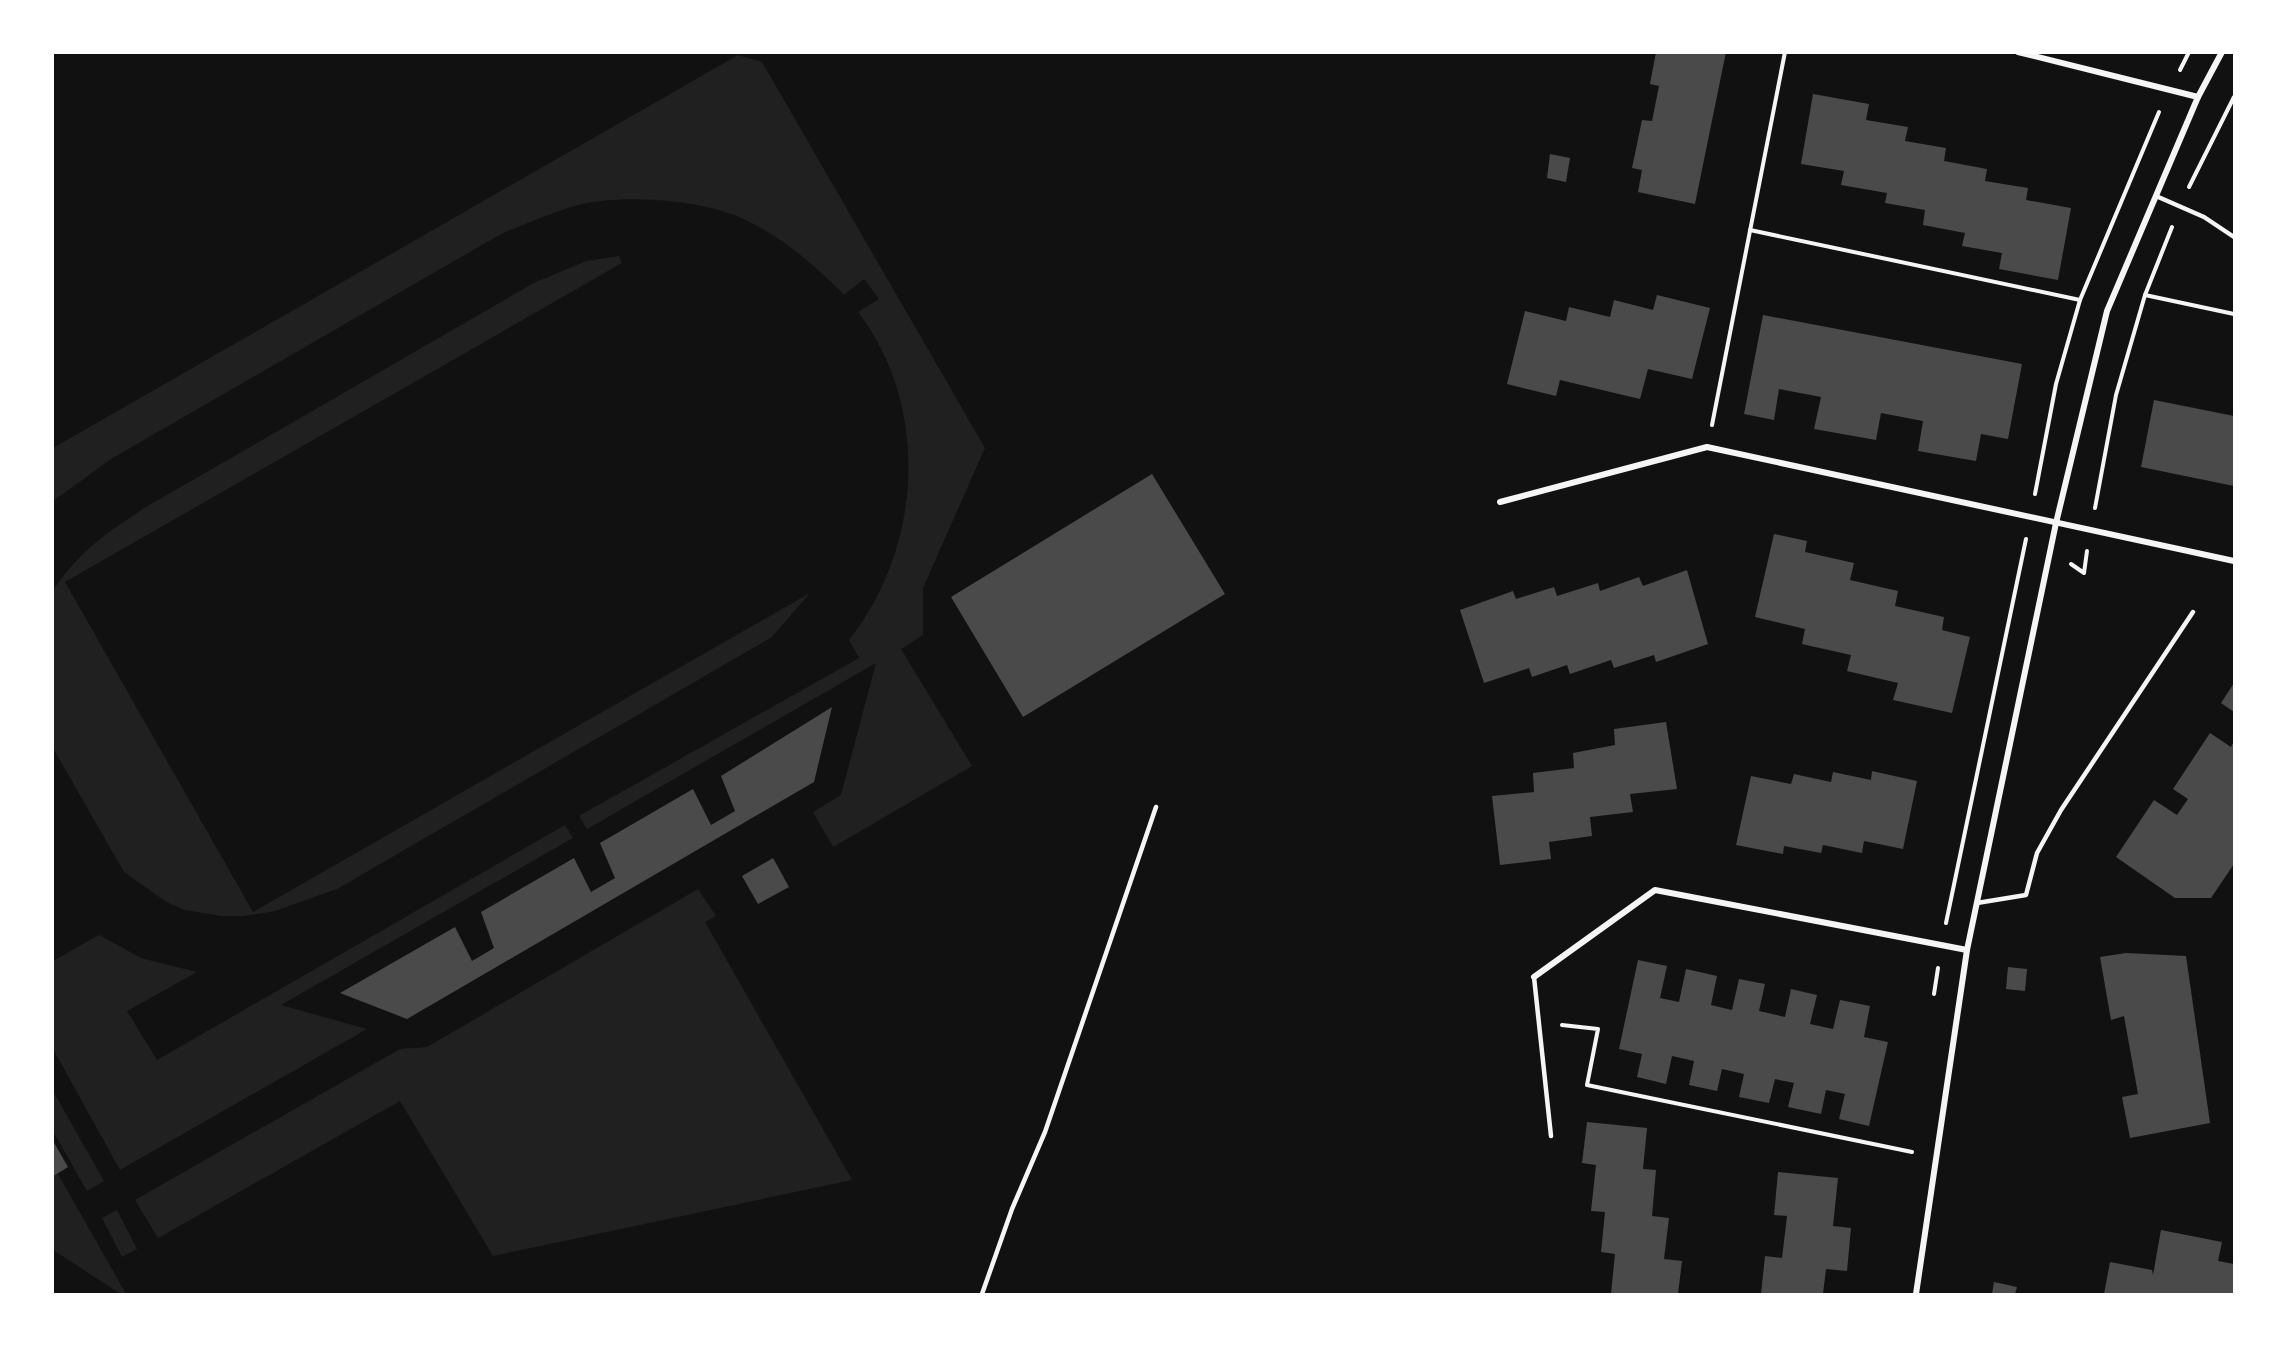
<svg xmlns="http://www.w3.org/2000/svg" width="2287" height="1347" font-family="Cabin,sans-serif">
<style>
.green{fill:#202020}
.building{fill:#4a4a4a}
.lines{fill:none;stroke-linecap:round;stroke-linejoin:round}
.path{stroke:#f5f5f5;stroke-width:4}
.service{stroke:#f5f5f5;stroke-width:4.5}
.minor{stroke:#f5f5f5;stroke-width:6}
</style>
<rect width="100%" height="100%" fill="#111"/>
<!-- green -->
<g class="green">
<path d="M738,55L762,62L985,448L923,588V635L901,649L972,766L833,847L813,812L841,795L876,663L587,829L579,816L859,658L849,640C922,548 931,407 858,312L879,299L864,279L844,295C816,266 783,238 746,220C704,199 618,193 574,206C549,214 525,224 501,234L111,459L53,501V448Z"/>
<path d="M619,256L622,263L65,582L253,912L810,593L772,637L337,889L275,911L244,916H221L185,910L168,903L124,872L53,748V590C82,549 105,534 146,507L534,283L586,261Z"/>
<path d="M565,825L573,838L281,1005L367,1029L120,1170L53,1049V961L99,935L141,958L197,972L127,1011L157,1060Z"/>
<path d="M698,889L716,916L705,922L852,1180L493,1256L400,1101L158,1238L135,1200L400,1049L427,1047Z"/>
<path d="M53,1091L104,1181L87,1191L53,1131Z"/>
<path d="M58,1174L126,1294H121L53,1250L52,1177Z"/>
<path d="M117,1210L137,1249L122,1257L102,1218Z"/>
</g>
<!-- building -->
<g class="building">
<path d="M1656,52H1726L1695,204L1638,192L1642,170L1632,168L1642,120L1652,121L1659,86L1650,84Z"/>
<path d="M1813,94L1869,104L1866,120L1908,127L1905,141L1946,148L1944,161L1987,169L1985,181L2028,188L2026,200L2071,208L2058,280L1999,269L2002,253L1962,246L1965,233L1923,225L1925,210L1885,203L1887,193L1841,185L1844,171L1801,164Z"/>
<path d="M1550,154L1570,158L1566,182L1547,178Z"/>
<path d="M1657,295L1710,308L1692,379L1648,369L1640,399L1560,380L1556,396L1507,384L1525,311L1566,321L1569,307L1610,317L1614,300L1653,310Z"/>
<path d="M1763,315L2022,364L2008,439L1981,434L1976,461L1918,451L1923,421L1881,413L1876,440L1814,429L1821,397L1779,389L1774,420L1744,414Z"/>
<path d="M2154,400L2234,416V486L2141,467Z"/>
<path d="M1152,474L1225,594L1023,717L951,597Z"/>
<path d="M1774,534L1807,541L1805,552L1854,563L1850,580L1898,591L1895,606L1944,617L1942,630L1970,637L1952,713L1893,700L1898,683L1847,671L1851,655L1802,644L1805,629L1755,617Z"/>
<path d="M1687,570L1708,644L1656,662L1654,655L1614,668L1611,660L1570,674L1567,665L1532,677L1529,668L1484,683L1460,610L1513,591L1516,599L1554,587L1557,596L1598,583L1600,591L1639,577L1643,586Z"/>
<path d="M2234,683V712L2221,703Z"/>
<path d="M832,707L814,782L407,1019L340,993L455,927L472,961L494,948L481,912L574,858L591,892L615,878L600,843L693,789L711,825L735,811L721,776Z"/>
<path d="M1666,722L1677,789L1630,794L1633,812L1590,817L1592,836L1549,842L1551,859L1500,865L1492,796L1534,792L1533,773L1574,768L1573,753L1615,745L1614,729Z"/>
<path d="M2210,733L2231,747L2234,741V864L2211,898H2175L2116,857L2154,800L2177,815L2188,799L2173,789Z"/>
<path d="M1872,771L1917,781L1903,849L1864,841L1862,853L1823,845L1821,853L1784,846L1783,854L1736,845L1751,776L1791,784L1794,774L1831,782L1833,772L1871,780Z"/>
<path d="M773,858L789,887L758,904L742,876Z"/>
<path d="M2126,953L2186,956L2210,1123L2130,1138L2122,1097L2138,1094L2124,1016L2111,1020L2100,957Z"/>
<path d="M1638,960L1667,966L1660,998L1679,1002L1686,969L1717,976L1711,1005L1732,1010L1739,979L1765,984L1759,1011L1785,1017L1791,989L1817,995L1810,1024L1833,1029L1840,1000L1870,1006L1864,1037L1888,1042L1869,1126L1839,1119L1845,1094L1826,1090L1821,1114L1788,1107L1794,1083L1775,1079L1769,1103L1739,1097L1744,1074L1722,1069L1717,1091L1689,1085L1694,1061L1672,1056L1666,1084L1637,1077L1642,1054L1619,1049Z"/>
<path d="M2008,967L2027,969L2025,991L2006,989Z"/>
<path d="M1587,1122L1647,1128L1643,1169L1656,1170L1652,1216L1669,1218L1664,1259L1682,1261L1678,1294H1611L1615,1254L1601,1252L1605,1212L1591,1211L1596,1165L1582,1163Z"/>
<path d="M52,1139L68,1167L52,1177Z"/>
<path d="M1778,1172L1838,1178L1833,1226L1851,1228L1847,1271L1826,1269L1823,1294H1761L1765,1256L1782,1258L1787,1216L1774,1215Z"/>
<path d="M2161,1230L2222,1242L2218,1261L2234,1264V1294H2104L2110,1262L2152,1270L2153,1275Z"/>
<path d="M1994,1282L2017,1287L2015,1294H1992Z"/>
</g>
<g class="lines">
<!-- path -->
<g class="path">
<path d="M2180,70L2189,52"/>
<path d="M2189,187L2234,97"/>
<path d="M1750,230L2080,300"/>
<path d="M2145,295L2234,314"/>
<path d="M1712,425L1785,52"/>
<path d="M2035,494L2056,384L2080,300L2159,112"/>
<path d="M2095,508L2116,395L2145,295L2172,227"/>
<path d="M2071,564L2084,573L2087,551"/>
<path d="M1946,923L2026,539"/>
<path d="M1934,994L1938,968"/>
<path d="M1562,1025L1598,1029L1587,1085L1912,1152"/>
</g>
<!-- service -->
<g class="service">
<path d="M2156,196L2204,217L2234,237"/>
<path d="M1977,903L2026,895L2037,853L2061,810L2193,612"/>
<path d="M1534,977L1551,1136"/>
<path d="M982,1294L1012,1209L1045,1132L1156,807"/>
</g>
<!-- minor -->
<g class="minor">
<path d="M2018,52L2198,97"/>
<path d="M1500,502L1707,447L2234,561"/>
<path d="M1534,977L1655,890L1967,950"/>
<path d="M1916,1294L1967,950L2056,523L2107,311L2198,97L2222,52"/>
</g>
</g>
<!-- border -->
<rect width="2287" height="1347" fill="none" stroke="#ffffff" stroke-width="108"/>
</svg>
